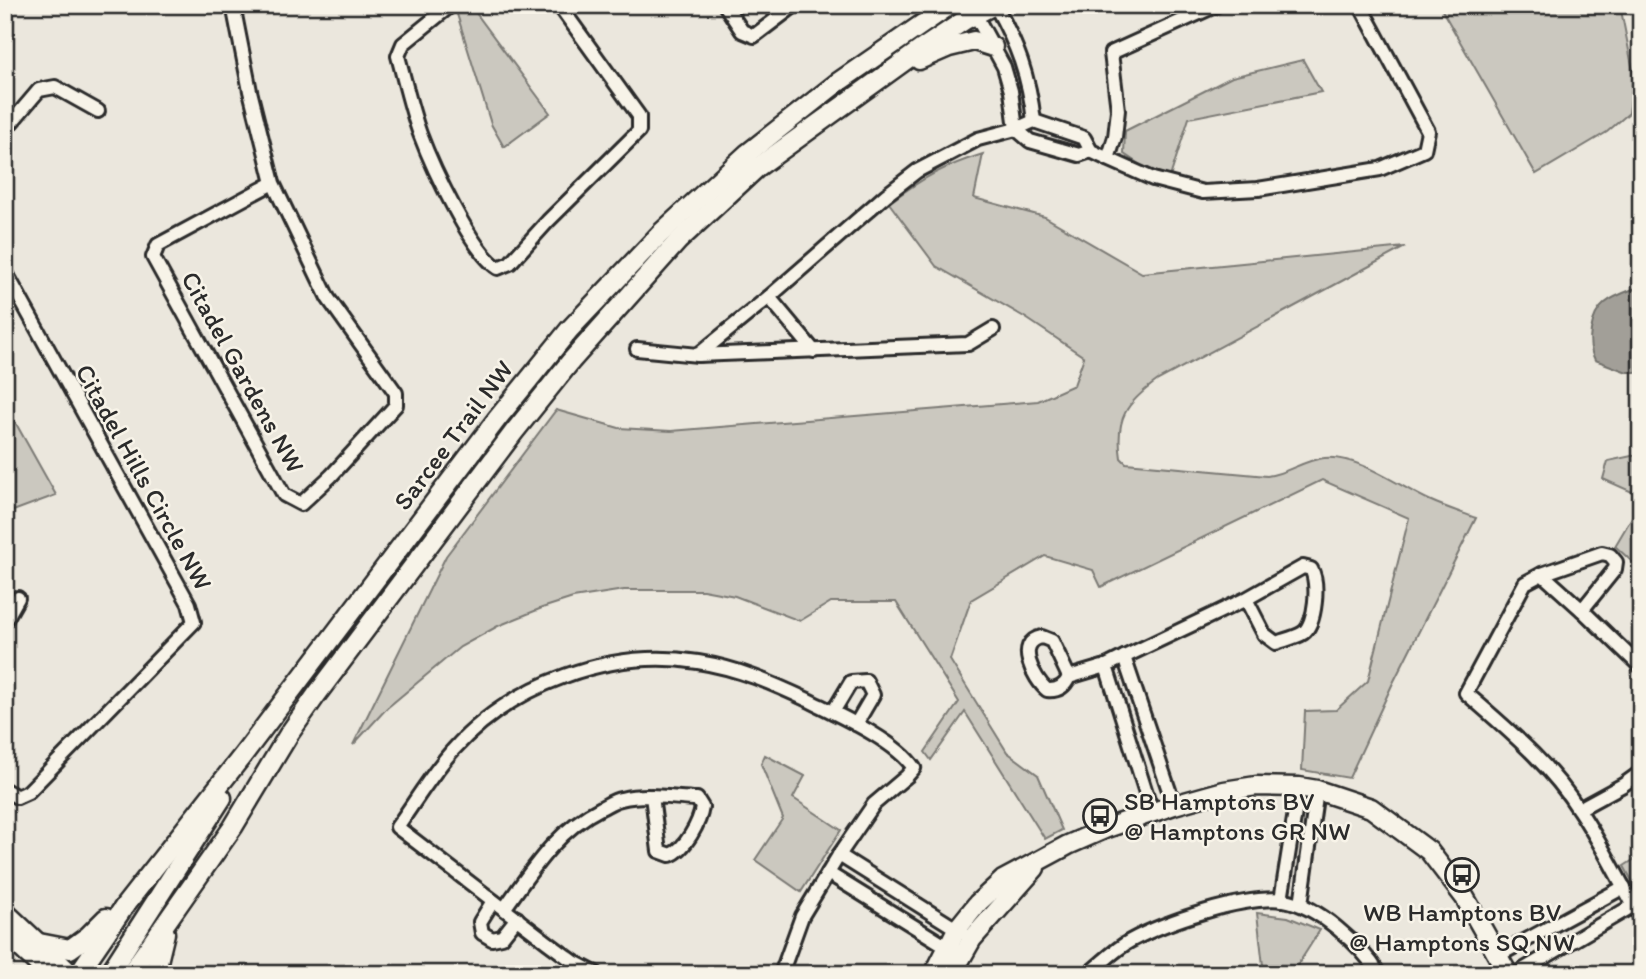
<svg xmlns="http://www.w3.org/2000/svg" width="1646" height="979" font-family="Itim,sans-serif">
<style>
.green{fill:#cbc8bf;stroke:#7b7a75;stroke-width:2}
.water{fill:#a29f98;stroke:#72716c;stroke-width:2}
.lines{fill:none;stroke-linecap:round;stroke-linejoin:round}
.street-casing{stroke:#2b2b2b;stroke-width:18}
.secondary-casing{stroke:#2b2b2b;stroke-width:23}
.street{stroke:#f7f3e8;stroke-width:12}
.secondary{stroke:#f7f3e8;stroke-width:18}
.labels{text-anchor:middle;stroke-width:5;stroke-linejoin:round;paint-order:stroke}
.street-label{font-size:26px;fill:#2b2b2b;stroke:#f7f3e8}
.poi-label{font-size:26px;fill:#2b2b2b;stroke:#f7f3e8;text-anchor:start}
</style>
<rect width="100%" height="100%" fill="#ebe7dd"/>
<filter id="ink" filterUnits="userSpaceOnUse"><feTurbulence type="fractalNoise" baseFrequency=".0143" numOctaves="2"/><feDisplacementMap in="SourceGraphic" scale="14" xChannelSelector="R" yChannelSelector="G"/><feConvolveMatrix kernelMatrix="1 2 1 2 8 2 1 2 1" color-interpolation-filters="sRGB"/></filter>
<g filter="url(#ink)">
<!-- green -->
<g class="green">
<path d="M467,5H470L550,113L504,147L491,124L457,14Z"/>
<path d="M1439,5H1620L1634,76L1629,113L1607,132L1536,174Z"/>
<path d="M1303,60L1321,92L1189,118L1170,177L1142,166L1124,154L1125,131L1232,77Z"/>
<path d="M983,154L974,198L1045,217L1142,273L1405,247L1158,380C1126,403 1115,418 1121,458L1126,463L1267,476C1287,474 1303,460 1324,458C1357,454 1400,487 1429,500C1444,507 1460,512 1476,518L1392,685L1349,778L1302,770L1305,711L1336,710L1368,681L1409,518L1322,480L1101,587L1093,570L1045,556L971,600L950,660L1007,752L1038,775L1062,830L1045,839L965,712L931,760L925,752L959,702L896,602H831L800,621L735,596L703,590H624L573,598L542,608L498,626L460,647L387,708L353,745L446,556L556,410L619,428L671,431L1038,401L1074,385L1084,357L1026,318L936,266L889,203C922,178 944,166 983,154Z"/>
<path d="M5,404L56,495L5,514Z"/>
<path d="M1641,454V496L1603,479L1608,461Z"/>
<path d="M1641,502V570L1615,546Z"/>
<path d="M765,755L805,776L793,798L841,830L801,892L755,860L783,818L761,764Z"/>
<path d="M1641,855V897L1624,866Z"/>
<path d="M1257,913L1288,917L1320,930L1292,974H1264Z"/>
</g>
<!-- water -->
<path class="water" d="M1641,286V372H1627L1595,360C1586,344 1590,315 1605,303C1615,295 1629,291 1641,286Z"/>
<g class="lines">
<!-- street casing -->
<g class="street-casing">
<g id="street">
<path d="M233,5L250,91L273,183L328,298L396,393V405L331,476L301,504L284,495L153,257L158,245L273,183"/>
<path d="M451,5L403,44L398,56C405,82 411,109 420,134C432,166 471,251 498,268L510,263L548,221L639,131V116L559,5"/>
<path d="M725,5L742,31L754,36L795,5"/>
<path d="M995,5C1017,44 1029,76 1034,121"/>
<path d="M975,14L1004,67L1011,91L1016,129L1030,141L1079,155L1091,151"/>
<path d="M5,130L39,90L55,87L98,111"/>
<path d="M1108,159L1115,137L1118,110L1111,53L1217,5"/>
<path d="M5,271L189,604L194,622L28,792L17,797L5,790"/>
<path d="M769,297L814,351"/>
<path d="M637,349L698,355L968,344L993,329"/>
<path d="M698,355L769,297L886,195L917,171L978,139L1016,129L1034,121L1084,138L1091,151L1108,159L1153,179L1203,192L1258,189L1380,169L1424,150L1428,131L1360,5"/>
<path d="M1542,574L1582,610L1641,667"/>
<path d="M1582,610L1615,569L1616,562L1610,555L1602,553L1542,574L1525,583L1466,693C1507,729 1550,764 1579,810C1602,844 1620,883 1641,918"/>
<path d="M5,621L18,598"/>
<path d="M1124,657L1174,805"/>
<path d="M1106,666L1152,812"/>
<path d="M1069,677L1052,641L1042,637C1014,642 1034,679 1047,690C1058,691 1065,686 1069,677L1106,666L1124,657L1246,599L1303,567L1311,569C1319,582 1316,624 1303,633C1295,638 1284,640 1276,643L1264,634L1246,599"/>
<path d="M833,712L851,682L866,681L873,695L856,724"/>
<path d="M1579,809L1623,785L1641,772"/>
<path d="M839,855L963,933"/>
<path d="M828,873L952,950"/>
<path d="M1281,900L1299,787"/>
<path d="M493,901L480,922L482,933L492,939L502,937L517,918"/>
<path d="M1301,904L1317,790"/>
<path d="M504,909C532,870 557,830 601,808C607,805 614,800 621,799C645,793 672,798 697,799L702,807C700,822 685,850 670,855L659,851L652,796"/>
<path d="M1497,956L1624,887"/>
<path d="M597,974L574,962L547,942L397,827C415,802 432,773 453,750C512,684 610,648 698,662C737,668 772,683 808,700C838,715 895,740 914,768L907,776L874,804L839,855L802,916L781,974"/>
<path d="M1088,974C1102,963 1115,949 1130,941C1165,922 1244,895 1284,900C1317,905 1362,946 1379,974"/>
<path d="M1516,974L1634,905"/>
</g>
</g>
<!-- secondary casing -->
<g class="secondary-casing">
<g id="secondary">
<path d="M919,60L949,47L974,41L993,47"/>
<path d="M5,912L71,974"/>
<path d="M5,933L49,974"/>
<path d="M39,943L70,949L88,936L106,918"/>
<path d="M78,974L126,904L243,755L497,419L569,330L662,232L748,153L837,83L950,5"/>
<path d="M109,974L222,798"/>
<path d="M130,974L233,827L289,734L317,694L514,432L571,361L678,241L758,167L920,50L965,20L994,5"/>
<path d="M155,974L165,933"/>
<path d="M934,974L957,929L978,903L1003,880L1068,845L1107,828L1174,805L1224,791L1256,786L1299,787L1317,790L1371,808L1429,851L1465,898L1508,974"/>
<path d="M952,974L972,939L1035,868"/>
</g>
</g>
<!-- street -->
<use href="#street" class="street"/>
<!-- secondary -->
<use href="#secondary" class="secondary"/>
</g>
</g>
<!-- icons -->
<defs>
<g id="bus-ring" transform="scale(1.75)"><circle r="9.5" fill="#f7f3e8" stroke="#2b2b2b" stroke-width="1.5"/><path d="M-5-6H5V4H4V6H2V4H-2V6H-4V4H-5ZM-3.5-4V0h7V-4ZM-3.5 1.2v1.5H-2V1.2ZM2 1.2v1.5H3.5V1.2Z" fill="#2b2b2b"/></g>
</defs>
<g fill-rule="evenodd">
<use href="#bus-ring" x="1100" y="816"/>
<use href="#bus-ring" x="1462" y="875"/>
</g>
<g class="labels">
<!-- street labels -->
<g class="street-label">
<text transform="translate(243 372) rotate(61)" y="9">Citadel Gardens NW</text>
<text transform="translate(453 435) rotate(-53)" y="9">Sarcee Trail NW</text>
<text transform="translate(144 477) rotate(61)" y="9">Citadel Hills Circle NW</text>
</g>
<!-- poi labels -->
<g class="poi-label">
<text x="1124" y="810">SB Hamptons BV<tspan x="1124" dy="30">@ Hamptons GR NW</tspan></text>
<text x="1462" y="921" text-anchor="middle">WB Hamptons BV<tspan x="1462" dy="30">@ Hamptons SQ NW</tspan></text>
</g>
</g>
<!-- margin -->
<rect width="1646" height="979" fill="none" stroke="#f7f3e8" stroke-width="28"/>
<rect x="14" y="14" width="1618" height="951" fill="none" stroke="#2b2b2b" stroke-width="2.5" filter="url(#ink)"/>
</svg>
